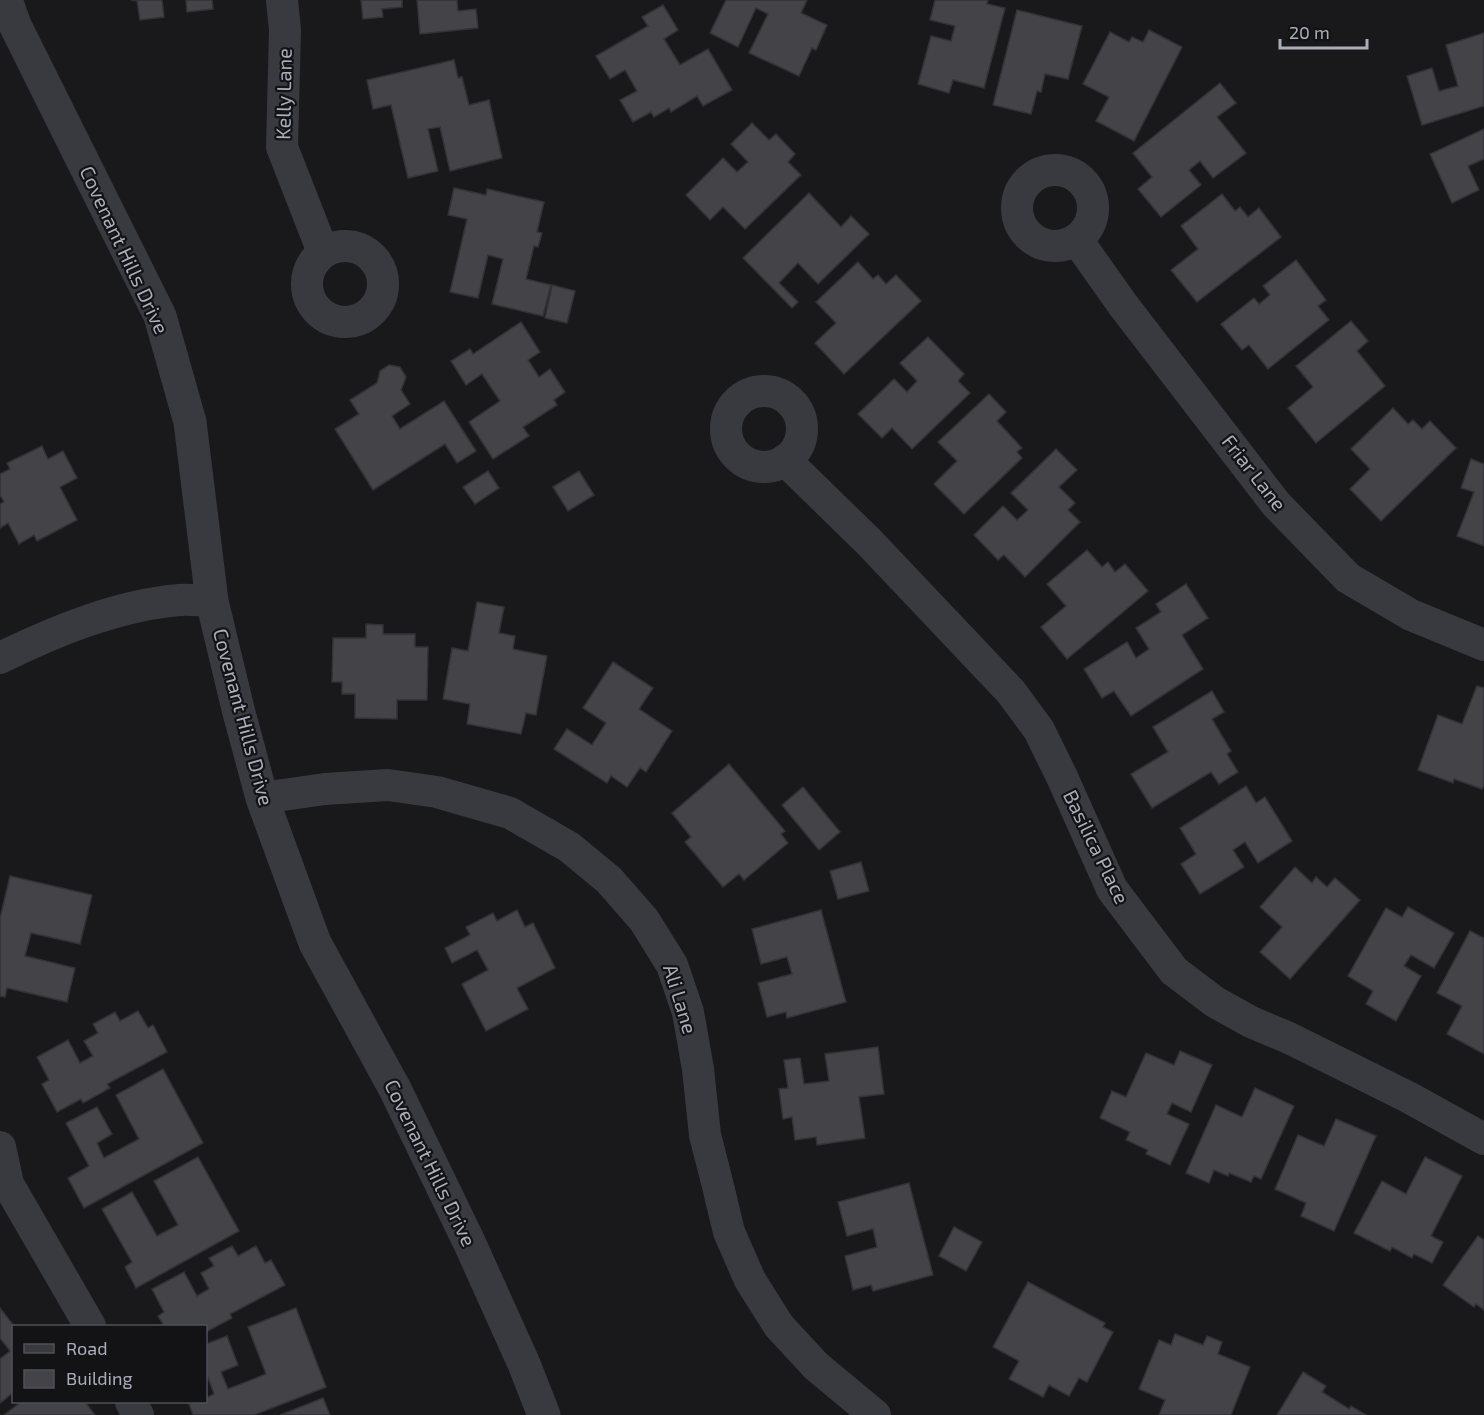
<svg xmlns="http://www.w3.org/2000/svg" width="1484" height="1415" font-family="'Exo 2',sans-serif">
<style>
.building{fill:#434348;stroke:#333237;stroke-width:1.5}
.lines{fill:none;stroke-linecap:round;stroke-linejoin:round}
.minor{stroke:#393a40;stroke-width:32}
.tertiary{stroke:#393a40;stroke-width:33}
.labels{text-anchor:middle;stroke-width:4.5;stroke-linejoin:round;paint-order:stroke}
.street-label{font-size:20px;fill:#aaaebb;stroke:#131316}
</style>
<rect width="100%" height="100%" fill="#19181b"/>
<!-- building -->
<g class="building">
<path d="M131,0H162L164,17L140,20L137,1Z"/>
<path d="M186,0H212L213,9L187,12Z"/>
<path d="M361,0H402V7L382,9L383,17L363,19Z"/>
<path d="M417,0H457L458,11L476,9L478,28L420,34Z"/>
<path d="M726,0H807L801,13L827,25L816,50L812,48L799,76L749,53L768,14L756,8L738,47L710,33Z"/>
<path d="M935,0H988L987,4L1005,8L984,88L953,80L949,93L918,84L931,36L951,41L955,26L930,20Z"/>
<path d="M663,5L678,30L664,39L680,65L708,49L732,90L703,106L697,96L671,112L669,108L654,117L651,112L633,122L620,100L637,91L625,70L610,79L596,56L648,26L642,17Z"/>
<path d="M1017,10L1082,26L1068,79L1045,74L1041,92L1037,91L1031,114L993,105Z"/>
<path d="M1149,30L1182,47L1134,141L1096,121L1109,97L1083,84L1110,32L1129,42L1132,37L1143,42Z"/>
<path d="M1484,33V106L1422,125L1407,76L1432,68L1439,91L1458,86L1446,45Z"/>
<path d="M454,60L458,78L462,77L469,105L489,100L502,158L450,171L440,127L428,129L438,171L408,178L391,105L373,109L367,80Z"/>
<path d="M1220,83L1236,103L1217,117L1246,153L1213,178L1200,161L1189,170L1201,185L1161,217L1138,189L1152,177L1133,153Z"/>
<path d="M752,123L769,140L776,134L795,154L788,162L801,175L745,229L723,207L710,220L686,195L723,158L737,172L748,162L731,144Z"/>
<path d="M1484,129V159L1468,166L1479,190L1452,203L1430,154Z"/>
<path d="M454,188L486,195L487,189L544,202L537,232L542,233L538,247L534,246L526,279L551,285L543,316L492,304L503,259L488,255L478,298L450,292L467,219L448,215Z"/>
<path d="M809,193L841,227L851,216L869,234L818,284L798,263L779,283L798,302L792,308L743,258Z"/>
<path d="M1222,194L1235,211L1240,207L1248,217L1259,208L1281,237L1197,302L1171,270L1198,249L1181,226Z"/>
<path d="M1296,260L1326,300L1318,306L1329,320L1268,369L1249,345L1242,350L1221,324L1254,298L1259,304L1270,295L1263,286Z"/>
<path d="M858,262L873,279L878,275L886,284L896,275L921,301L844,374L815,343L836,323L816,302Z"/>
<path d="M552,285L575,291L567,323L545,318Z"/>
<path d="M1351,321L1368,341L1357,351L1385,386L1316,443L1288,408L1313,387L1296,366Z"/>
<path d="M521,322L540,352L528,360L539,377L550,369L565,392L554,400L557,405L523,427L529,436L493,459L469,422L500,401L482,374L466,385L451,361L470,349L473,354Z"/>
<path d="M928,337L964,374L958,381L970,393L912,449L892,428L882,438L858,414L894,379L907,392L917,381L900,363Z"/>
<path d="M389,365L400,367L406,377L401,390L410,404L392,416L400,429L444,401L476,451L457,463L445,444L373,490L335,429L359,414L350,400L377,383L380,371Z"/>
<path d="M989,394L1006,412L997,421L1022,448L1017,452L1022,458L964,514L934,484L957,461L938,442Z"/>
<path d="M1393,408L1408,424L1413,420L1422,429L1430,421L1456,448L1381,521L1350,489L1370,469L1351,449Z"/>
<path d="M42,446L48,459L63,451L77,478L60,487L77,520L37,541L34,535L19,544L8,523L0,528V504L4,502L0,495V474L10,469L7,463Z"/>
<path d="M1056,449L1077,470L1059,487L1075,503L1068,510L1080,522L1025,577L1004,555L998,560L974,535L1003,506L1017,520L1028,510L1011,493Z"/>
<path d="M1471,459L1484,464V546L1457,536L1474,492L1461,488Z"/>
<path d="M488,471L499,488L475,504L463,487Z"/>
<path d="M579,471L594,495L568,511L553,487Z"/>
<path d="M1087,550L1102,567L1108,562L1115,572L1125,564L1148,591L1067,659L1041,627L1066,606L1047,584Z"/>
<path d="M1186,584L1208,618L1182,635L1203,669L1131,716L1114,691L1102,698L1084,669L1127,642L1136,658L1149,649L1136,628L1161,612L1156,604Z"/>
<path d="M477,602L504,607L499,633L515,636L513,649L547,656L536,715L526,713L521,734L467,724L470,704L443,699L452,648L468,651Z"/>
<path d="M366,624L383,625V634H415V647H428L427,700H397V719L355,718V694H342V682H332L333,638H366Z"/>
<path d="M613,662L653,688L639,709L672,731L646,772L640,768L627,787L611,776L607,783L554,749L567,729L592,745L606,723L583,708Z"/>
<path d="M1477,686L1484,688V785L1482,789L1454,779L1453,783L1418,770L1438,715L1462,724Z"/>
<path d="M1212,691L1224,712L1212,719L1231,751L1227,754L1238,772L1219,784L1211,772L1152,808L1131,774L1168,752L1153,727Z"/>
<path d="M729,764L785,831L781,834L788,843L744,880L739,874L723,887L685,842L691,837L672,813Z"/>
<path d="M1246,786L1256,803L1265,797L1292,841L1258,863L1245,842L1233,850L1244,867L1200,894L1181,864L1196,854L1180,828Z"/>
<path d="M803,787L840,832L819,850L782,805Z"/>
<path d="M861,862L869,891L838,899L830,871Z"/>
<path d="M1295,867L1312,883L1316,877L1327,887L1335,878L1360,900L1290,979L1260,952L1282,927L1260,907Z"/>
<path d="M10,876L92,895L80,944L31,933L25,956L75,968L67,1002L7,988L5,997L0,996V918Z"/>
<path d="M1408,907L1454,933L1434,968L1411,955L1404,966L1421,976L1396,1021L1366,1004L1373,991L1348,976L1386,908L1402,917Z"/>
<path d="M517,910L525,927L533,923L555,968L517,988L528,1009L486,1031L462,984L488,970L477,950L452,963L445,948L470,935L466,927L493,913L497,921Z"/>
<path d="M821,910L846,1002L787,1018L786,1012L767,1017L758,983L792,974L787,957L761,964L752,929Z"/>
<path d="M1470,931L1484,938V1054L1447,1034L1462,1006L1437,993Z"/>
<path d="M138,1011L148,1028L153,1025L167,1052L107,1084L110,1088L83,1103L81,1099L57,1112L42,1084L49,1080L37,1057L68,1040L80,1063L93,1056L84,1041L98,1033L93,1024L115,1012L120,1021Z"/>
<path d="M878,1047L884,1094L859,1097L865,1138L817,1145L816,1137L795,1140L792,1117L783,1119L779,1089L788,1088L784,1060L800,1058L804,1084L829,1081L825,1054Z"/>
<path d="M1180,1051L1212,1065L1191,1112L1172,1103L1167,1114L1189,1124L1170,1165L1146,1154L1148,1150L1126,1140L1130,1132L1100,1118L1112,1091L1126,1097L1146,1053L1174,1065Z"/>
<path d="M163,1069L203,1143L84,1208L68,1178L89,1166L66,1123L97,1107L112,1134L97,1143L104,1158L139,1139L116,1095Z"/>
<path d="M1255,1088L1294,1106L1261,1179L1254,1176L1251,1182L1229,1173L1228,1176L1214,1170L1209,1183L1186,1173L1216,1105L1242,1117Z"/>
<path d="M1336,1119L1376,1136L1334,1231L1301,1216L1306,1203L1275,1189L1298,1135L1324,1146Z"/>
<path d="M198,1157L239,1231L136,1288L125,1267L132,1262L102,1209L132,1192L157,1236L178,1225L154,1181Z"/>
<path d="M1425,1157L1462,1176L1431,1236L1443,1242L1432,1263L1414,1254L1412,1258L1392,1247L1390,1251L1354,1233L1382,1181L1406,1194Z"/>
<path d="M909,1183L933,1275L873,1291L871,1285L853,1290L845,1256L877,1247L873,1229L847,1236L838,1202Z"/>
<path d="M954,1227L982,1242L966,1271L939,1256Z"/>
<path d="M1478,1236L1484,1240V1310L1476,1304L1474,1307L1443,1285Z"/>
<path d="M232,1246L238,1256L256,1246L265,1263L271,1260L285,1285L230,1314L232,1318L206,1332V1326H164L158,1316L164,1312L152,1289L184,1272L197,1296L209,1289L201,1273L214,1266L209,1258Z"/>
<path d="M1028,1282L1105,1323L1103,1327L1113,1332L1087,1382L1079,1378L1069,1396L1049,1385L1043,1397L1009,1379L1019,1361L993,1347Z"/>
<path d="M0,1308L14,1326V1392L0,1403V1359L10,1351L0,1338Z"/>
<path d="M296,1308L326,1387L254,1415H193L189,1404L196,1402H206V1398L214,1394L206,1372V1344L227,1336L238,1365L221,1372L228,1389L266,1374L248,1327Z"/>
<path d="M1175,1334L1203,1345L1207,1336L1222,1342L1218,1354L1250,1367L1231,1415H1159L1165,1400L1139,1389L1159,1340L1171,1345Z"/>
<path d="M1303,1372L1326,1386L1322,1392L1349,1409L1351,1406L1366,1415H1277Z"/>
<path d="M323,1398L330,1415H280Z"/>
<path d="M21,1402H85L95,1415H4Z"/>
</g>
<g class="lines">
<!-- minor -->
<g class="minor">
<path d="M282,0L285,30L282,147L323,252"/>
<circle cx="1055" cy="208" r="38"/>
<path d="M1077,240L1123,305L1276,504L1348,578L1411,615L1484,645"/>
<circle cx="345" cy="284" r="38"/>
<circle cx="764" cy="429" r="38"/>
<path d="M785,460L870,543L1011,692L1039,730L1062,777L1112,889L1174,971L1215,1002L1251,1022L1289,1038L1408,1097L1484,1139"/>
<path d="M0,658C55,631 118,605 180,600C190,599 202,601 212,601"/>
<path d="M262,798L325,789L388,785L437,792L510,813L569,847L609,880L644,920L672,965L688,1012L698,1069L705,1135L718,1186L729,1232L750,1280L779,1326L816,1366L875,1415"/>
<path d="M0,1147L8,1184L90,1326"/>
<path d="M131,1402L138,1415"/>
</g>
<!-- tertiary -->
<path class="tertiary" d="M6,0L15,25L160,316L190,422L212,601L238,709L262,798L315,943L395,1089L470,1244L524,1364L544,1415"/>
</g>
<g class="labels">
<!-- street labels -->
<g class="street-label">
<text transform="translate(284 94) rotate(-89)" y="7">Kelly Lane</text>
<text transform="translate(124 250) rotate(65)" y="7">Covenant Hills Drive</text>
<text transform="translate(1254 473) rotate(52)" y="7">Friar Lane</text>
<text transform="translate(243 717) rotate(75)" y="7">Covenant Hills Drive</text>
<text transform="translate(1096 847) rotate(64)" y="7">Basilica Place</text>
<text transform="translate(680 999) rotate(73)" y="7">Ali Lane</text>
<text transform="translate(430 1163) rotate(64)" y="7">Covenant Hills Drive</text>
</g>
</g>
<!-- legend -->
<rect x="12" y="1325" width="195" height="78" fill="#131316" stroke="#4f5158" stroke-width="1.5"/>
<rect x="24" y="1344" width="30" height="9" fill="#393a40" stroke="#4f5158" stroke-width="1.5"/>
<text x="66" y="1355" font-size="18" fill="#aaaebb">Road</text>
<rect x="24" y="1370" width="30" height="18" fill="#434348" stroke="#4f5158" stroke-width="1.5"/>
<text x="66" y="1385" font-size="18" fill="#aaaebb">Building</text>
<!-- scale -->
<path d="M1280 39v9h87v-9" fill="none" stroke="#aaaebb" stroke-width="3"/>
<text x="1289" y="39" font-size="18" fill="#aaaebb" stroke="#131316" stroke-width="4.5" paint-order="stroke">20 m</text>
</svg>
